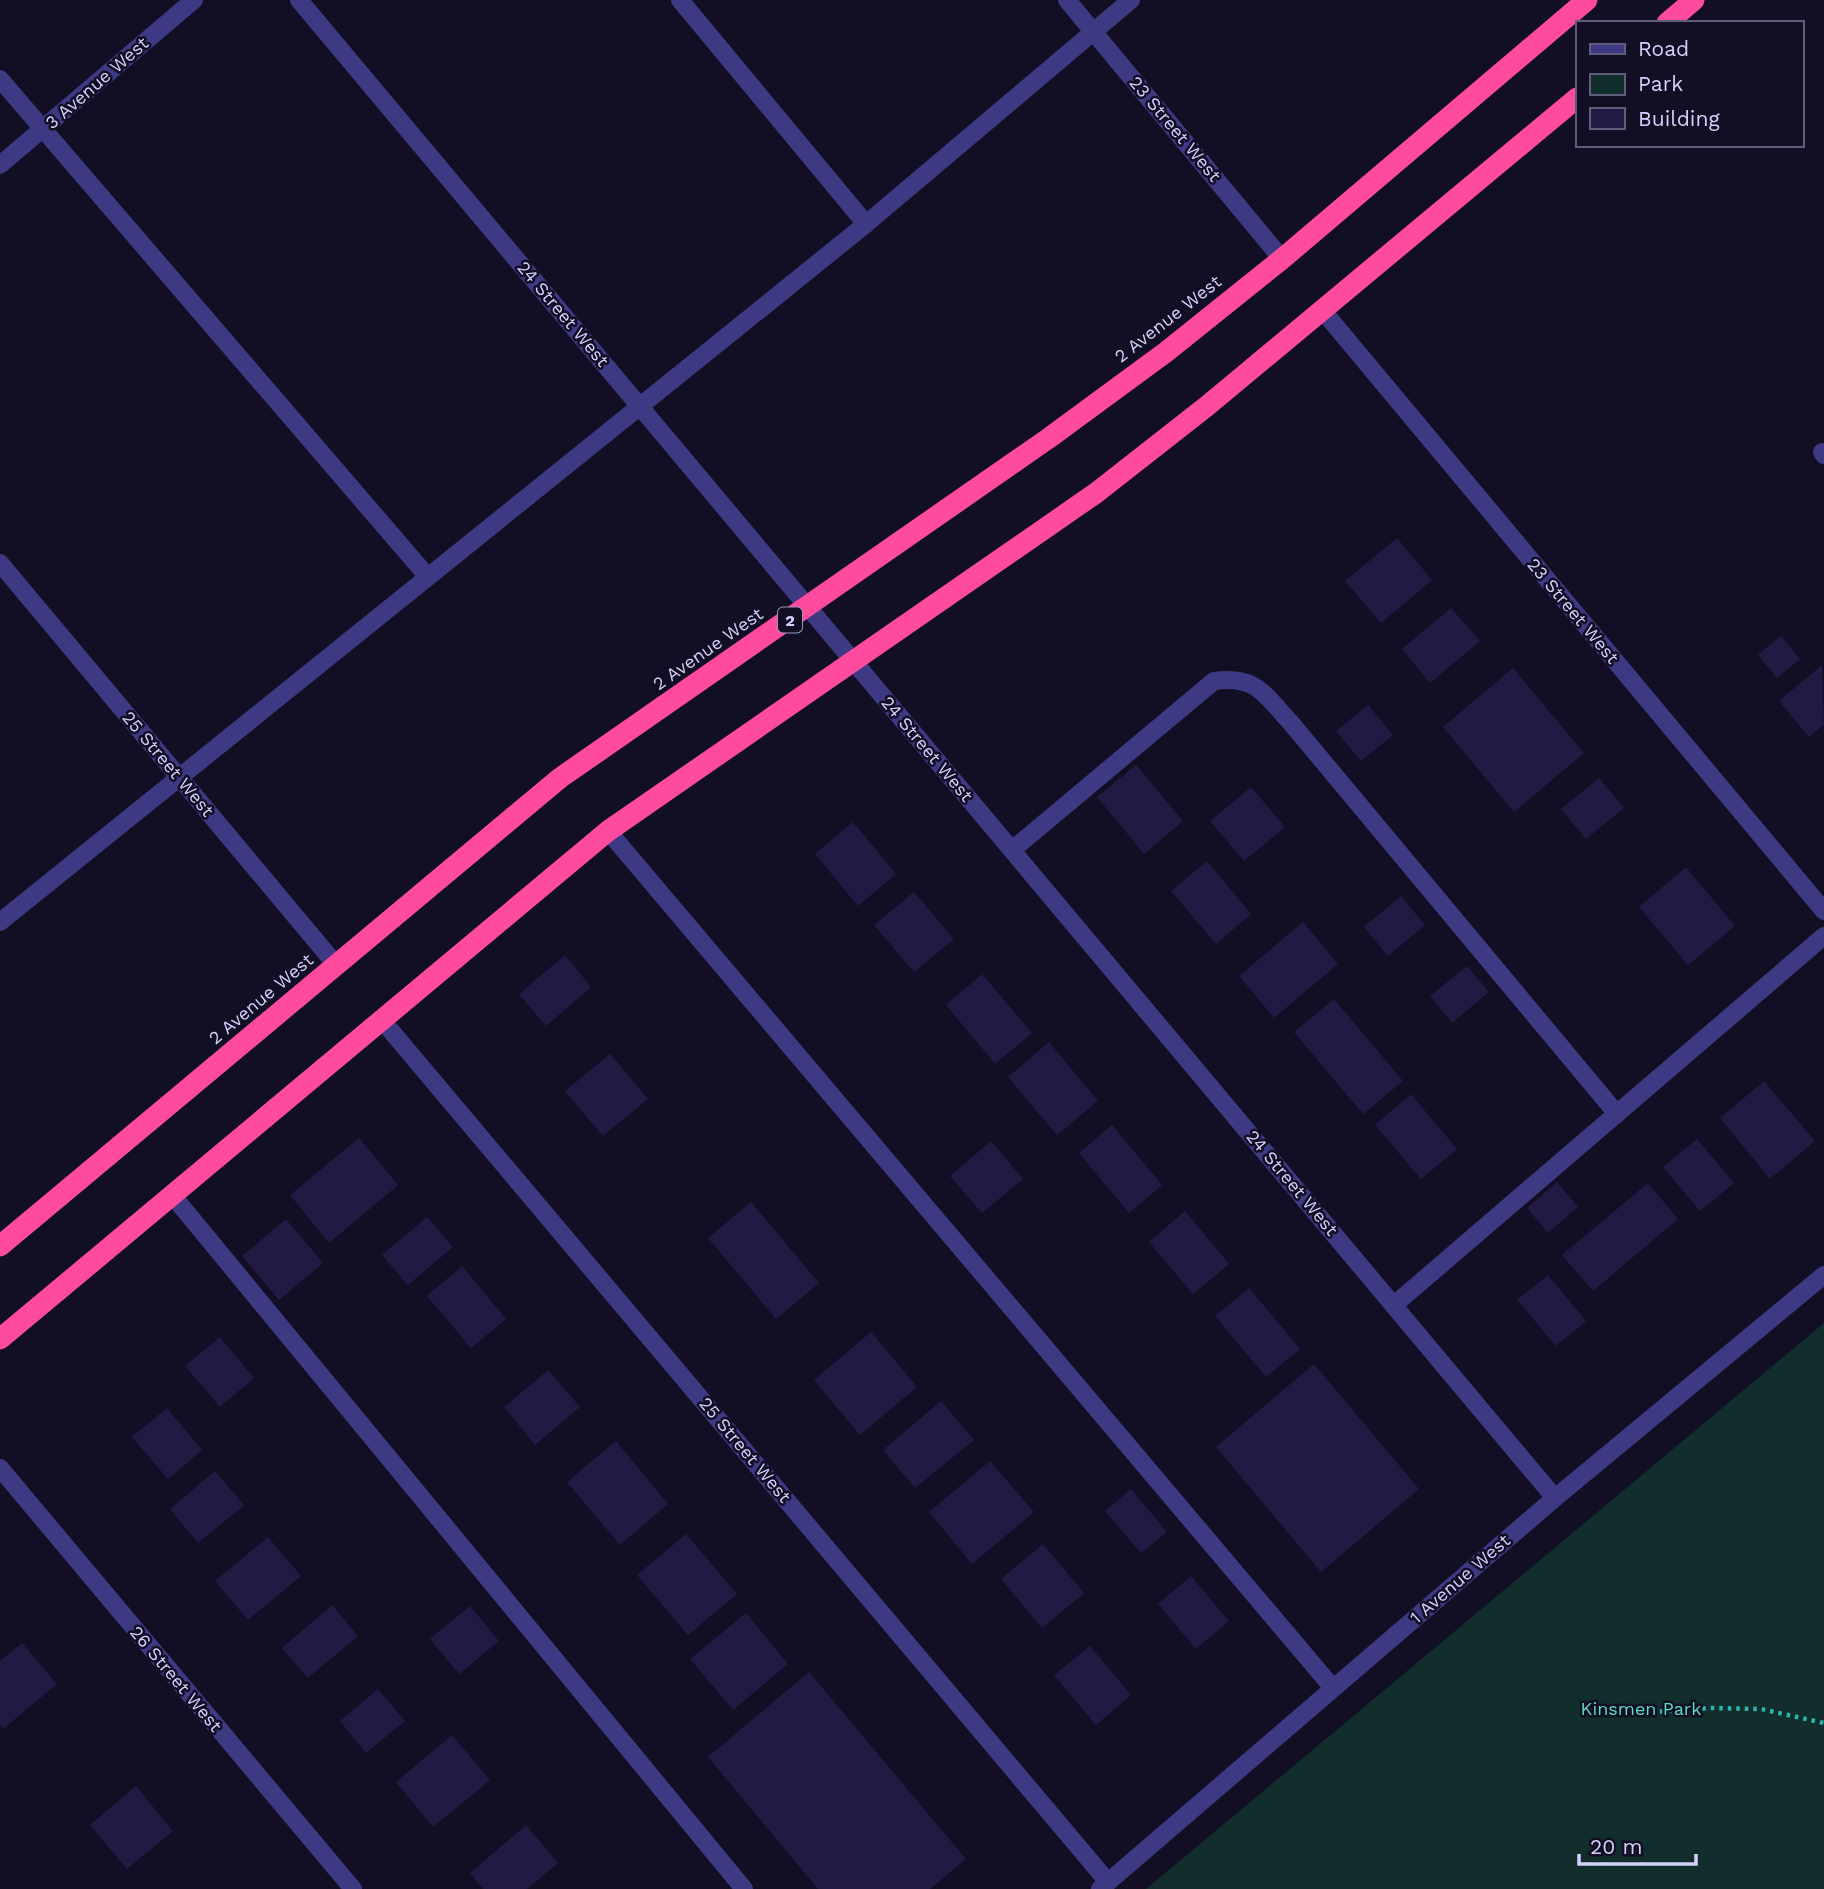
<svg xmlns="http://www.w3.org/2000/svg" width="1824" height="1889" font-family="'Work Sans',sans-serif">
<style>
.green{fill:#112d2c}
.building{fill:#231a44}
.lines{fill:none;stroke-linecap:round;stroke-linejoin:round}
.path{stroke:#2eb4ae;stroke-width:4.5;stroke-dasharray:3.5 5;stroke-linecap:butt}
.lane{stroke:#3d3982;stroke-width:18}
.street{stroke:#3d3982;stroke-width:18}
.highway{stroke:#ff4b9e;stroke-width:21}
.labels{text-anchor:middle;stroke-width:5;stroke-linejoin:round;paint-order:stroke}
.shield{fill:#120e23;stroke:#9b96bd;stroke-width:2}
.shield-label{font-size:16px;font-weight:bold;fill:#d6d0ff}
.street-label{font-size:18px;fill:#d6d0ff;stroke:#120e23}
.park-label{font-size:18px;fill:#5cdfc0;stroke:#120e23}
</style>
<rect width="100%" height="100%" fill="#120e23"/>
<!-- green -->
<path class="green" d="M1824,1323V1889H1146Z"/>
<!-- building -->
<g class="building">
<path d="M1397,538L1432,580L1381,623L1345,581Z"/>
<path d="M1451,608L1480,641L1430,683L1402,649Z"/>
<path d="M1781,636L1800,659L1777,678L1758,655Z"/>
<path d="M1822,665L1824,724L1809,737L1779,701Z"/>
<path d="M1513,668L1584,753L1514,812L1443,727Z"/>
<path d="M1368,705L1393,735L1361,761L1336,731Z"/>
<path d="M1136,765L1183,821L1144,854L1097,797Z"/>
<path d="M1599,778L1624,808L1586,839L1561,809Z"/>
<path d="M1251,787L1285,827L1244,861L1210,821Z"/>
<path d="M853,822L896,874L858,906L815,854Z"/>
<path d="M1207,861L1251,914L1216,944L1171,891Z"/>
<path d="M1686,867L1735,926L1688,965L1639,907Z"/>
<path d="M914,892L954,939L914,972L874,925Z"/>
<path d="M1401,896L1425,925L1388,956L1364,927Z"/>
<path d="M1303,922L1338,964L1274,1018L1239,976Z"/>
<path d="M565,955L591,987L546,1026L519,994Z"/>
<path d="M1467,966L1489,992L1452,1023L1430,996Z"/>
<path d="M982,974L1032,1033L995,1064L946,1005Z"/>
<path d="M1334,999L1403,1081L1363,1114L1294,1032Z"/>
<path d="M1049,1042L1098,1101L1057,1135L1008,1077Z"/>
<path d="M610,1054L648,1099L603,1136L565,1091Z"/>
<path d="M1764,1081L1815,1141L1770,1179L1720,1118Z"/>
<path d="M1411,1094L1457,1149L1421,1179L1375,1125Z"/>
<path d="M1112,1125L1162,1185L1129,1213L1079,1153Z"/>
<path d="M359,1138L398,1185L329,1243L290,1195Z"/>
<path d="M1697,1139L1734,1183L1700,1211L1663,1167Z"/>
<path d="M991,1141L1023,1179L982,1213L950,1176Z"/>
<path d="M1557,1182L1578,1207L1548,1233L1527,1208Z"/>
<path d="M1648,1183L1678,1219L1593,1291L1562,1255Z"/>
<path d="M751,1202L819,1283L776,1319L708,1238Z"/>
<path d="M1185,1211L1229,1264L1193,1294L1149,1242Z"/>
<path d="M427,1217L453,1247L408,1285L382,1255Z"/>
<path d="M286,1219L323,1263L279,1300L242,1256Z"/>
<path d="M462,1266L506,1319L471,1348L427,1296Z"/>
<path d="M1548,1275L1586,1321L1556,1346L1517,1300Z"/>
<path d="M1249,1288L1300,1349L1266,1377L1215,1316Z"/>
<path d="M871,1332L917,1387L860,1435L814,1380Z"/>
<path d="M220,1337L254,1378L220,1407L185,1366Z"/>
<path d="M1314,1364L1419,1489L1321,1572L1216,1447Z"/>
<path d="M548,1370L580,1407L535,1445L504,1407Z"/>
<path d="M941,1401L974,1440L915,1488L883,1450Z"/>
<path d="M167,1408L202,1450L168,1479L132,1437Z"/>
<path d="M616,1441L668,1504L620,1545L567,1482Z"/>
<path d="M990,1461L1034,1512L972,1564L929,1512Z"/>
<path d="M215,1471L244,1505L198,1543L170,1509Z"/>
<path d="M1131,1489L1167,1532L1141,1553L1105,1511Z"/>
<path d="M686,1534L737,1594L688,1635L637,1575Z"/>
<path d="M268,1537L301,1576L248,1620L215,1581Z"/>
<path d="M1043,1544L1084,1593L1042,1628L1001,1579Z"/>
<path d="M1191,1576L1229,1621L1196,1649L1158,1604Z"/>
<path d="M332,1605L358,1636L308,1678L282,1648Z"/>
<path d="M470,1606L499,1641L459,1674L430,1639Z"/>
<path d="M746,1613L788,1664L733,1710L690,1659Z"/>
<path d="M22,1643L57,1684L3,1729L0,1725V1661Z"/>
<path d="M1090,1646L1131,1695L1096,1725L1054,1675Z"/>
<path d="M809,1672L966,1859L930,1889H818L708,1757Z"/>
<path d="M378,1689L405,1721L366,1753L340,1721Z"/>
<path d="M452,1735L490,1780L433,1827L396,1782Z"/>
<path d="M136,1786L173,1831L127,1869L90,1825Z"/>
<path d="M526,1825L558,1863L527,1889H483L470,1873Z"/>
</g>
<g class="lines">
<!-- path -->
<path class="path" d="M1626,1714L1708,1708L1761,1709L1824,1723"/>
<!-- lane -->
<g class="lane">
<path d="M680,0L866,224"/>
<path d="M0,79L428,577"/>
<path d="M1822,452L1824,455"/>
<path d="M608,831L1333,1688"/>
<path d="M1012,850L1214,681C1256,675 1264,694 1291,723L1617,1114"/>
<path d="M0,922L866,224L1131,0"/>
<path d="M173,1196L744,1889"/>
<path d="M1394,1305L1824,936"/>
</g>
<!-- street -->
<g class="street">
<path d="M299,0L1555,1498"/>
<path d="M1067,0L1282,259"/>
<path d="M0,165L194,0"/>
<path d="M1323,311L1824,911"/>
<path d="M0,563L337,966"/>
<path d="M381,1019L1108,1882"/>
<path d="M0,1468L353,1889"/>
<path d="M1100,1889L1555,1498L1824,1275"/>
</g>
<!-- highway -->
<g class="highway">
<path d="M1667,23L1694,0"/>
<path d="M0,1246L560,778L1049,438L1166,352L1282,259L1587,0"/>
<path d="M0,1339L608,831L1096,493L1207,406L1577,98"/>
</g>
</g>
<g class="labels">
<!-- shield labels -->
<rect class="shield" x="778" y="607.5" width="24" height="25" rx="5"/>
<g class="shield-label">
<text x="790" y="626">2</text>
</g>
<!-- street labels -->
<g class="street-label">
<text transform="translate(97 83) rotate(-41)" y="6">3 Avenue West</text>
<text transform="translate(1175 129) rotate(50)" y="6">23 Street West</text>
<text transform="translate(563 314) rotate(50)" y="6">24 Street West</text>
<text transform="translate(1168 319) rotate(-38)" y="6">2 Avenue West</text>
<text transform="translate(1573 611) rotate(50)" y="6">23 Street West</text>
<text transform="translate(708 649) rotate(-35)" y="6">2 Avenue West</text>
<text transform="translate(927 749) rotate(50)" y="6">24 Street West</text>
<text transform="translate(168 764) rotate(50)" y="6">25 Street West</text>
<text transform="translate(261 999) rotate(-40)" y="6">2 Avenue West</text>
<text transform="translate(1292 1183) rotate(50)" y="6">24 Street West</text>
<text transform="translate(745 1450) rotate(50)" y="6">25 Street West</text>
<text transform="translate(1460 1579) rotate(-41)" y="6">1 Avenue West</text>
<text transform="translate(176 1679) rotate(50)" y="6">26 Street West</text>
</g>
<!-- park labels -->
<g class="park-label">
<text x="1641" y="1715">Kinsmen Park</text>
</g>
</g>
<!-- legend -->
<rect x="1576" y="21" width="228" height="126" fill="#120e23" stroke="#605c7b" stroke-width="2"/>
<rect x="1590" y="44" width="35" height="10" fill="#3d3982" stroke="#605c7b" stroke-width="2"/>
<text x="1638" y="56" font-size="21" fill="#d6d0ff">Road</text>
<rect x="1590" y="74" width="35" height="21" fill="#112d2c" stroke="#605c7b" stroke-width="2"/>
<text x="1638" y="91" font-size="21" fill="#d6d0ff">Park</text>
<rect x="1590" y="108" width="35" height="21" fill="#231a44" stroke="#605c7b" stroke-width="2"/>
<text x="1638" y="126" font-size="21" fill="#d6d0ff">Building</text>
<!-- scale -->
<path d="M1579 1854v10h117v-10" fill="none" stroke="#d6d0ff" stroke-width="3.5"/>
<text x="1590" y="1854" font-size="21" fill="#d6d0ff" stroke="#120e23" stroke-width="5" paint-order="stroke">20 m</text>
</svg>
